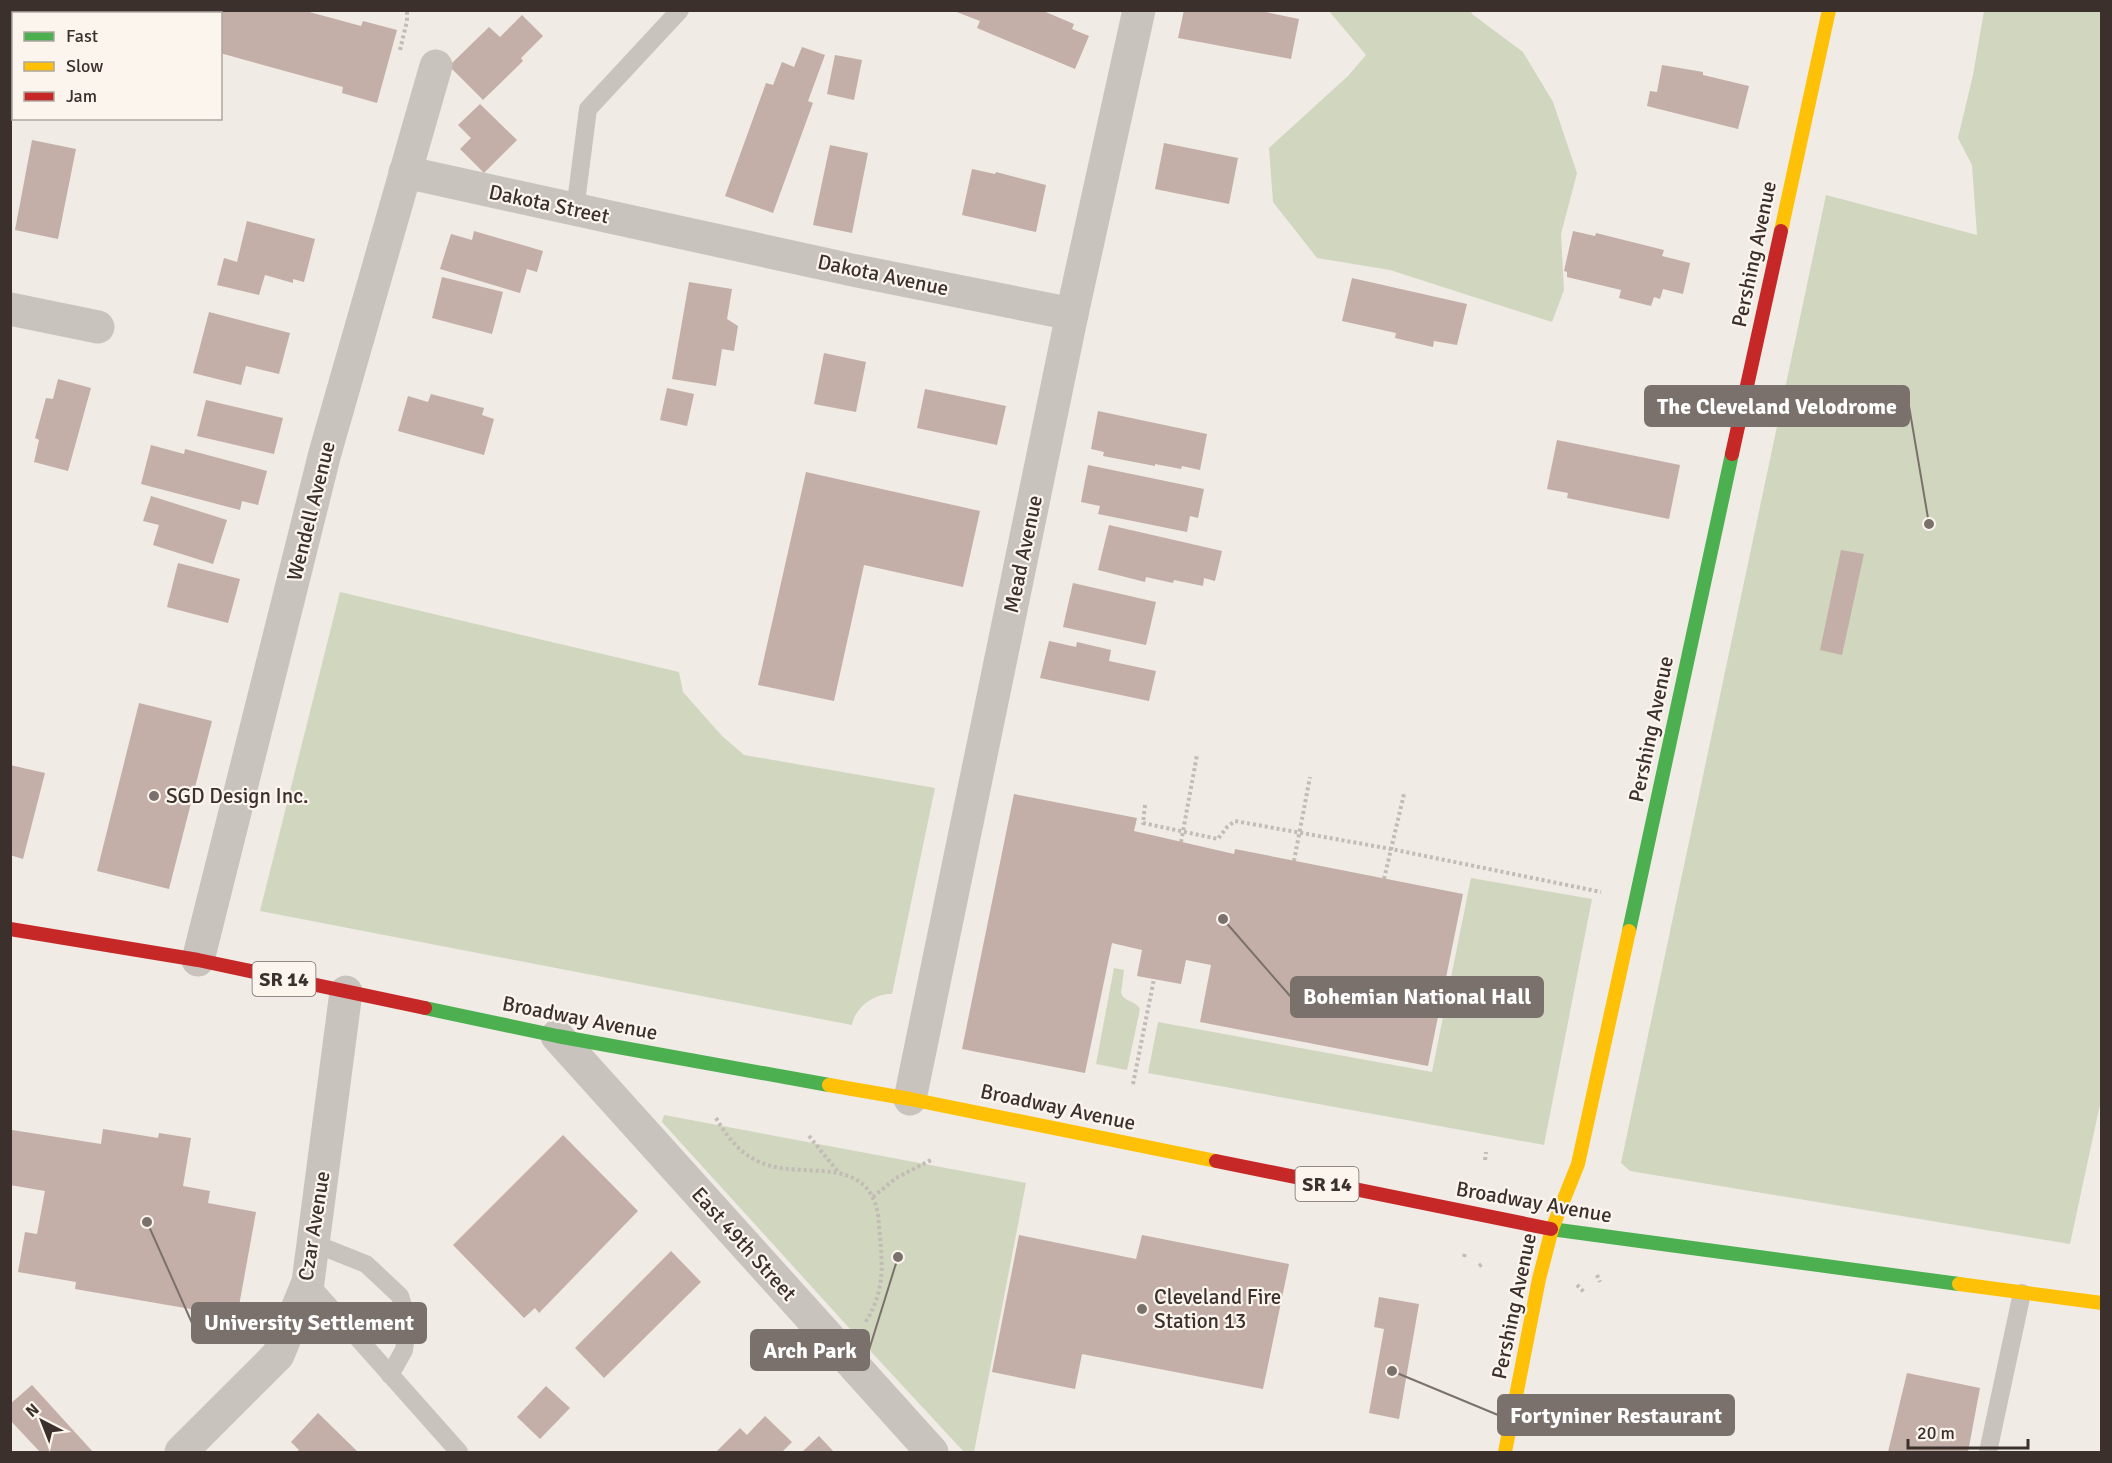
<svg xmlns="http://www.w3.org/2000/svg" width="2112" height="1463" font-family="Signika,sans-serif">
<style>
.green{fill:#d1d6bf}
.building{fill:#c3afa7}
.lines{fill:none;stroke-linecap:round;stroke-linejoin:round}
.path{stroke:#c2bbb6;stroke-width:4;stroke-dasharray:3 3;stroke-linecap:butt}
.lane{stroke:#c9c3be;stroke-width:18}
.street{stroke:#c9c3be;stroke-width:33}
.fast{stroke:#4caf50;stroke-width:14}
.slow{stroke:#ffc107;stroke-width:14}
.jam{stroke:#c62828;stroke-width:14}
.poi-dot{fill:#7a716c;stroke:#fbf5ee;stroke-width:2}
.labels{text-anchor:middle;stroke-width:4.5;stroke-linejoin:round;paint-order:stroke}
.shield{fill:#fbf5ee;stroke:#756b66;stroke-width:1.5}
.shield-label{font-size:20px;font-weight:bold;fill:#3b302b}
.street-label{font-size:21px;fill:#3b302b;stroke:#fbf5ee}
.poi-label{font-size:21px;fill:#3b302b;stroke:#fbf5ee;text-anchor:start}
.leader{fill:none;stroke:#7a716c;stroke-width:2}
.callout-dot{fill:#7a716c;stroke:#fbf5ee;stroke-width:2}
.callout{fill:#7a716c;stroke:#7a716c;stroke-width:2}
.callout-label{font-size:22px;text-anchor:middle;font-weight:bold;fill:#fff}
</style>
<rect width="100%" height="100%" fill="#f0ebe5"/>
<!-- green -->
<g class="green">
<path d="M10,11L11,10L188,11L187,14H14L13,61H11Z"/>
<path d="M1329,11H1471L1472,14L1523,52L1553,102L1577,173L1561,234L1564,290L1552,322L1390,270L1317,258L1273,202L1269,148L1348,76L1366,55Z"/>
<path d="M1984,11H2101L2102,1095L2070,1244L1630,1171L1621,1163L1826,195L1977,235L1972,165L1958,138L1973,75Z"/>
<path d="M340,592L679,672L683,692L722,736L744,755L935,788L892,994C875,993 855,1007 852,1025L260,911Z"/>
<path d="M1471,878L1592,899L1544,1145L1148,1073L1158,1022L1432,1072Z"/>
<path d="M1114,968L1124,970L1121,993C1124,1002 1135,1000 1140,1009L1127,1070L1096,1064Z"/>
<path d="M664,1115L1026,1183L974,1452H964L851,1330L662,1122Z"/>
</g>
<!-- building -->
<g class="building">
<path d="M188,10H302L361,26L363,21L397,30L377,103L342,93L343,87L220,53V14H187Z"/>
<path d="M1041,10L1074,24L1072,29L1089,36L1075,69L977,28L980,21L954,11Z"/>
<path d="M1184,10H1256L1299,19L1291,59L1178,38Z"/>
<path d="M522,15L543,36L521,58L523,61L483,100L449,66L489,27L500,37Z"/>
<path d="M802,47L825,55L808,101L813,103L773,213L725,196L766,83L773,85L782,62L794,67Z"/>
<path d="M835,55L862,60L854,100L827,94Z"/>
<path d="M1662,65L1703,72V75L1749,86L1738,129L1647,106L1650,91L1657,92Z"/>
<path d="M480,104L517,140L484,173L460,149L471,138L458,125Z"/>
<path d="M32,140L76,149L58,239L15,230Z"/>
<path d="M1164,143L1238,158L1229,204L1155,189Z"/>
<path d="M830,145L868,153L852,233L813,225Z"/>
<path d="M972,169L995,174L996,172L1046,185L1036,232L962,215Z"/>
<path d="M247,221L315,239L304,282L293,279V283L265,275L259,295L217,285L224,258L237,262Z"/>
<path d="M474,231L543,251L537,272L527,269L520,293L440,269L451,234L472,240Z"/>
<path d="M1573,231L1595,236L1596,233L1664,250L1662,256L1690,263L1683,294L1663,289L1660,299L1654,297L1651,306L1619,298L1621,290L1567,277V272L1564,271Z"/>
<path d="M442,277L503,292L492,334L432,318Z"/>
<path d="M1352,278L1467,304L1457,345L1434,341L1433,347L1395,338L1396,333L1342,321Z"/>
<path d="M689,282L732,289L727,319L738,326L734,351L722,349L716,386L672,379Z"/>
<path d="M209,312L290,333L279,374L246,366L241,385L193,373Z"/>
<path d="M824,353L866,362L856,412L814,404Z"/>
<path d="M58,379L91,388L68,471L34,462L39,440L35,438L46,398L53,399Z"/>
<path d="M667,388L694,394L687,426L660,420Z"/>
<path d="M925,389L1006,406L997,445L917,428Z"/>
<path d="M431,394L484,408L482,415L494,419L484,455L398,431L408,396L428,402Z"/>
<path d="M206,400L283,418L274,454L197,436Z"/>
<path d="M1098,411L1207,434L1200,470L1182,466L1181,469L1155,464V466L1103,456L1104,452L1091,449Z"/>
<path d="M1557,440L1680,465L1669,519L1567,498L1568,493L1547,489Z"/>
<path d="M151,445L184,454L185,449L267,471L258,505L242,501L240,510L141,484Z"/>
<path d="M1088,465L1204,489L1198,518L1190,516L1187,532L1098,514L1100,506L1081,502Z"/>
<path d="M806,472L980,511L963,587L864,565L834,701L758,685Z"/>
<path d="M151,496L227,520L213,564L153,545L159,525L143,521Z"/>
<path d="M1109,525L1222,551L1215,581L1204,578L1203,586L1174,580L1173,583L1146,577L1145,582L1098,570Z"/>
<path d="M1841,550L1864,554L1842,655L1820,650Z"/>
<path d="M178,563L240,579L228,623L167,607Z"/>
<path d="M1073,583L1156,602L1146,645L1063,627Z"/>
<path d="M1049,641L1076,647L1077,642L1111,650L1109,661L1156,671L1149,701L1040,678Z"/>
<path d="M139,703L212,721L169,889L97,871Z"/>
<path d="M10,765L45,773L23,859L10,855Z"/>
<path d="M1014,794L1137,818L1134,831L1234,854L1235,849L1463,894L1428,1066L1200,1022L1211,965L1186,960L1181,984L1137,976L1142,950L1112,943L1085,1073L962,1049Z"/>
<path d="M103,1129L158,1138L159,1133L191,1138L183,1186L210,1191L208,1203L256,1212L237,1317L75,1289L76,1282L18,1272L25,1232L37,1234L45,1191L10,1185L12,1130L101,1144Z"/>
<path d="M563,1135L638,1211L539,1313L535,1308L524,1318L453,1245Z"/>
<path d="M1019,1235L1136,1259L1142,1235L1289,1264L1263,1389L1082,1354L1075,1389L992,1372Z"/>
<path d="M671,1251L701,1282L604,1378L575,1348Z"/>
<path d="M1379,1297L1419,1304L1399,1419L1369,1413L1384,1329L1374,1327Z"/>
<path d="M1907,1373L1980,1388L1968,1452H1888Z"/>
<path d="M32,1385L93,1452H40L10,1420V1404Z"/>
<path d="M546,1386L570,1408L540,1439L517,1417Z"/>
<path d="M318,1413L358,1452H296L299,1450L291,1442Z"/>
<path d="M765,1416L792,1442L782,1452H716L740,1428L747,1435Z"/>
<path d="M819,1436L834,1452H802Z"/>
</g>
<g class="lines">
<!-- path -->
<g class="path">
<path d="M400,50L407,21V10"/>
<path d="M1145,805L1143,823L1218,839L1227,827L1235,821L1391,849L1601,892"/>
<path d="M1181,842L1197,755"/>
<path d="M1294,861L1310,777"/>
<path d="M1384,879L1404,794"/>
<path d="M1133,1084L1154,979"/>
<path d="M716,1118C728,1138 740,1154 762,1163C802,1180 867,1153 878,1214C881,1256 889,1285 865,1323"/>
<path d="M809,1136L839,1173"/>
<path d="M1485,1160L1486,1152"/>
<path d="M873,1197L896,1178L933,1159"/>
<path d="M1464,1257L1465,1253"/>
<path d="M1479,1266L1482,1264"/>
<path d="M1597,1275L1600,1282"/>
<path d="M1577,1285L1584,1292"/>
</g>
<!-- lane -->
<g class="lane">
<path d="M575,210L588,109L680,10"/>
<path d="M313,1243L366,1264L400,1296L408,1321L404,1350L390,1375"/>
<path d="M308,1282L459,1452"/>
<path d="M1988,1452L2022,1293"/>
</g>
<!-- street -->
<g class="street">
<path d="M405,172L852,270L1072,314"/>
<path d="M10,309L98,327"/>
<path d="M198,960L325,453L436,66"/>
<path d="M557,1036L932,1452"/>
<path d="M910,1099L1072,314L1139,10"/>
<path d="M181,1452L278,1355L308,1282L346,992"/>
</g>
<!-- fast -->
<g class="fast">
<path d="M1629,931L1732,454"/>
<path d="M425,1008L557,1036L829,1085"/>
<path d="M1551,1229L1959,1284"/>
</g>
<!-- slow -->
<g class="slow">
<path d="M1781,231L1829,10"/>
<path d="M829,1085L910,1099L1216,1161"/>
<path d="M1552,1229L1578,1164L1629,931"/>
<path d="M1959,1284L2102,1303"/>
<path d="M1505,1452L1539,1279L1552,1229"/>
</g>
<!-- jam -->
<g class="jam">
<path d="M1732,454L1781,231"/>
<path d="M10,929L198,960L425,1008"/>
<path d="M1216,1161L1551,1229"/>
</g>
</g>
<!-- markers -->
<g class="poi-dot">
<circle cx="154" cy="796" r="6"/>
<circle cx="1142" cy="1309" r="6"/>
</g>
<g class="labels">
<!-- shield labels -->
<g class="shield">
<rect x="252.5" y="962" width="63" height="34" rx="4.5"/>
<rect x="1295.5" y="1167" width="63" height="34" rx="4.5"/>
</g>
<g class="shield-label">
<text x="284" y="986">SR 14</text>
<text x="1327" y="1191">SR 14</text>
</g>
<!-- street labels -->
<g class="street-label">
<text transform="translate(549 204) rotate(12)" y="7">Dakota Street</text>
<text transform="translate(1754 254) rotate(-78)" y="7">Pershing Avenue</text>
<text transform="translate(883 275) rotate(12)" y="7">Dakota Avenue</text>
<text transform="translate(311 511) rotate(-76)" y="7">Wendell Avenue</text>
<text transform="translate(1023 554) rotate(-78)" y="7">Mead Avenue</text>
<text transform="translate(1651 729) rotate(-78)" y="7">Pershing Avenue</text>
<text transform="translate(580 1018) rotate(11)" y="7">Broadway Avenue</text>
<text transform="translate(1058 1107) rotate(12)" y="7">Broadway Avenue</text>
<text transform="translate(1534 1202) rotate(10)" y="7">Broadway Avenue</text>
<text transform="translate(314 1226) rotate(-81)" y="7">Czar Avenue</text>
<text transform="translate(744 1244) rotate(48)" y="7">East 49th Street</text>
<text transform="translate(1514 1306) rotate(-78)" y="7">Pershing Avenue</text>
</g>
<!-- poi labels -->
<g class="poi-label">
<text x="166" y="803">SGD Design Inc.</text>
<text x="1154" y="1304">Cleveland Fire<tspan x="1154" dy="24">Station 13</tspan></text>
</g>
</g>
<!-- callouts -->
<path class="leader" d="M1929 524L1909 406M1223 919L1291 997M147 1222L192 1323M898 1257L869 1350M1392 1371L1498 1415"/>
<g class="callout-dot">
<circle cx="1929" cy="524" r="6"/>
<circle cx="1223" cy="919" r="6"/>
<circle cx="147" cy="1222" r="6"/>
<circle cx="898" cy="1257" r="6"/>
<circle cx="1392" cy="1371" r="6"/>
</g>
<g class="callout">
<rect x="1645" y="386" width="264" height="40" rx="6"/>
<rect x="1291" y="977" width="252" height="40" rx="6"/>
<rect x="192" y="1303" width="234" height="40" rx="6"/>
<rect x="751" y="1330" width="118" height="40" rx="6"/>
<rect x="1498" y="1395" width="236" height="40" rx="6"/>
</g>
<g class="callout-label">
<text x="1777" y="414">The Cleveland Velodrome</text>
<text x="1417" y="1004">Bohemian National Hall</text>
<text x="309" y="1330">University Settlement</text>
<text x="810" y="1358">Arch Park</text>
<text x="1616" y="1423">Fortyniner Restaurant</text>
</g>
<!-- border -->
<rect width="2112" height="1463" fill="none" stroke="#3b302b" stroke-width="24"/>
<!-- legend -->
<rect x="12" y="12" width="210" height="108" fill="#fbf5ee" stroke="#aea6a0" stroke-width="1.5"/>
<rect x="24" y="32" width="30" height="9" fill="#4caf50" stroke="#aea6a0" stroke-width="1.5"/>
<text x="66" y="42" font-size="18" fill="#3b302b">Fast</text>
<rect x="24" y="62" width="30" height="9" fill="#ffc107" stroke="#aea6a0" stroke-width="1.5"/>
<text x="66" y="72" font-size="18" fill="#3b302b">Slow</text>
<rect x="24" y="92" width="30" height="9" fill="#c62828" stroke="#aea6a0" stroke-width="1.5"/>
<text x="66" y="102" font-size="18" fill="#3b302b">Jam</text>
<!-- north arrow -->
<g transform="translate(42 1421) rotate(318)" stroke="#fbf5ee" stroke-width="4.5" paint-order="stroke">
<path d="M0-4.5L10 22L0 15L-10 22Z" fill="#3b302b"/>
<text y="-9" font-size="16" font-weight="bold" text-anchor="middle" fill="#3b302b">N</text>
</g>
<!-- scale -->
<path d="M1908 1439v9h120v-9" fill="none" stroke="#3b302b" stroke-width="3"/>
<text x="1917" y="1439" font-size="18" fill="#3b302b" stroke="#fbf5ee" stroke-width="4.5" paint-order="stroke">20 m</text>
</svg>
